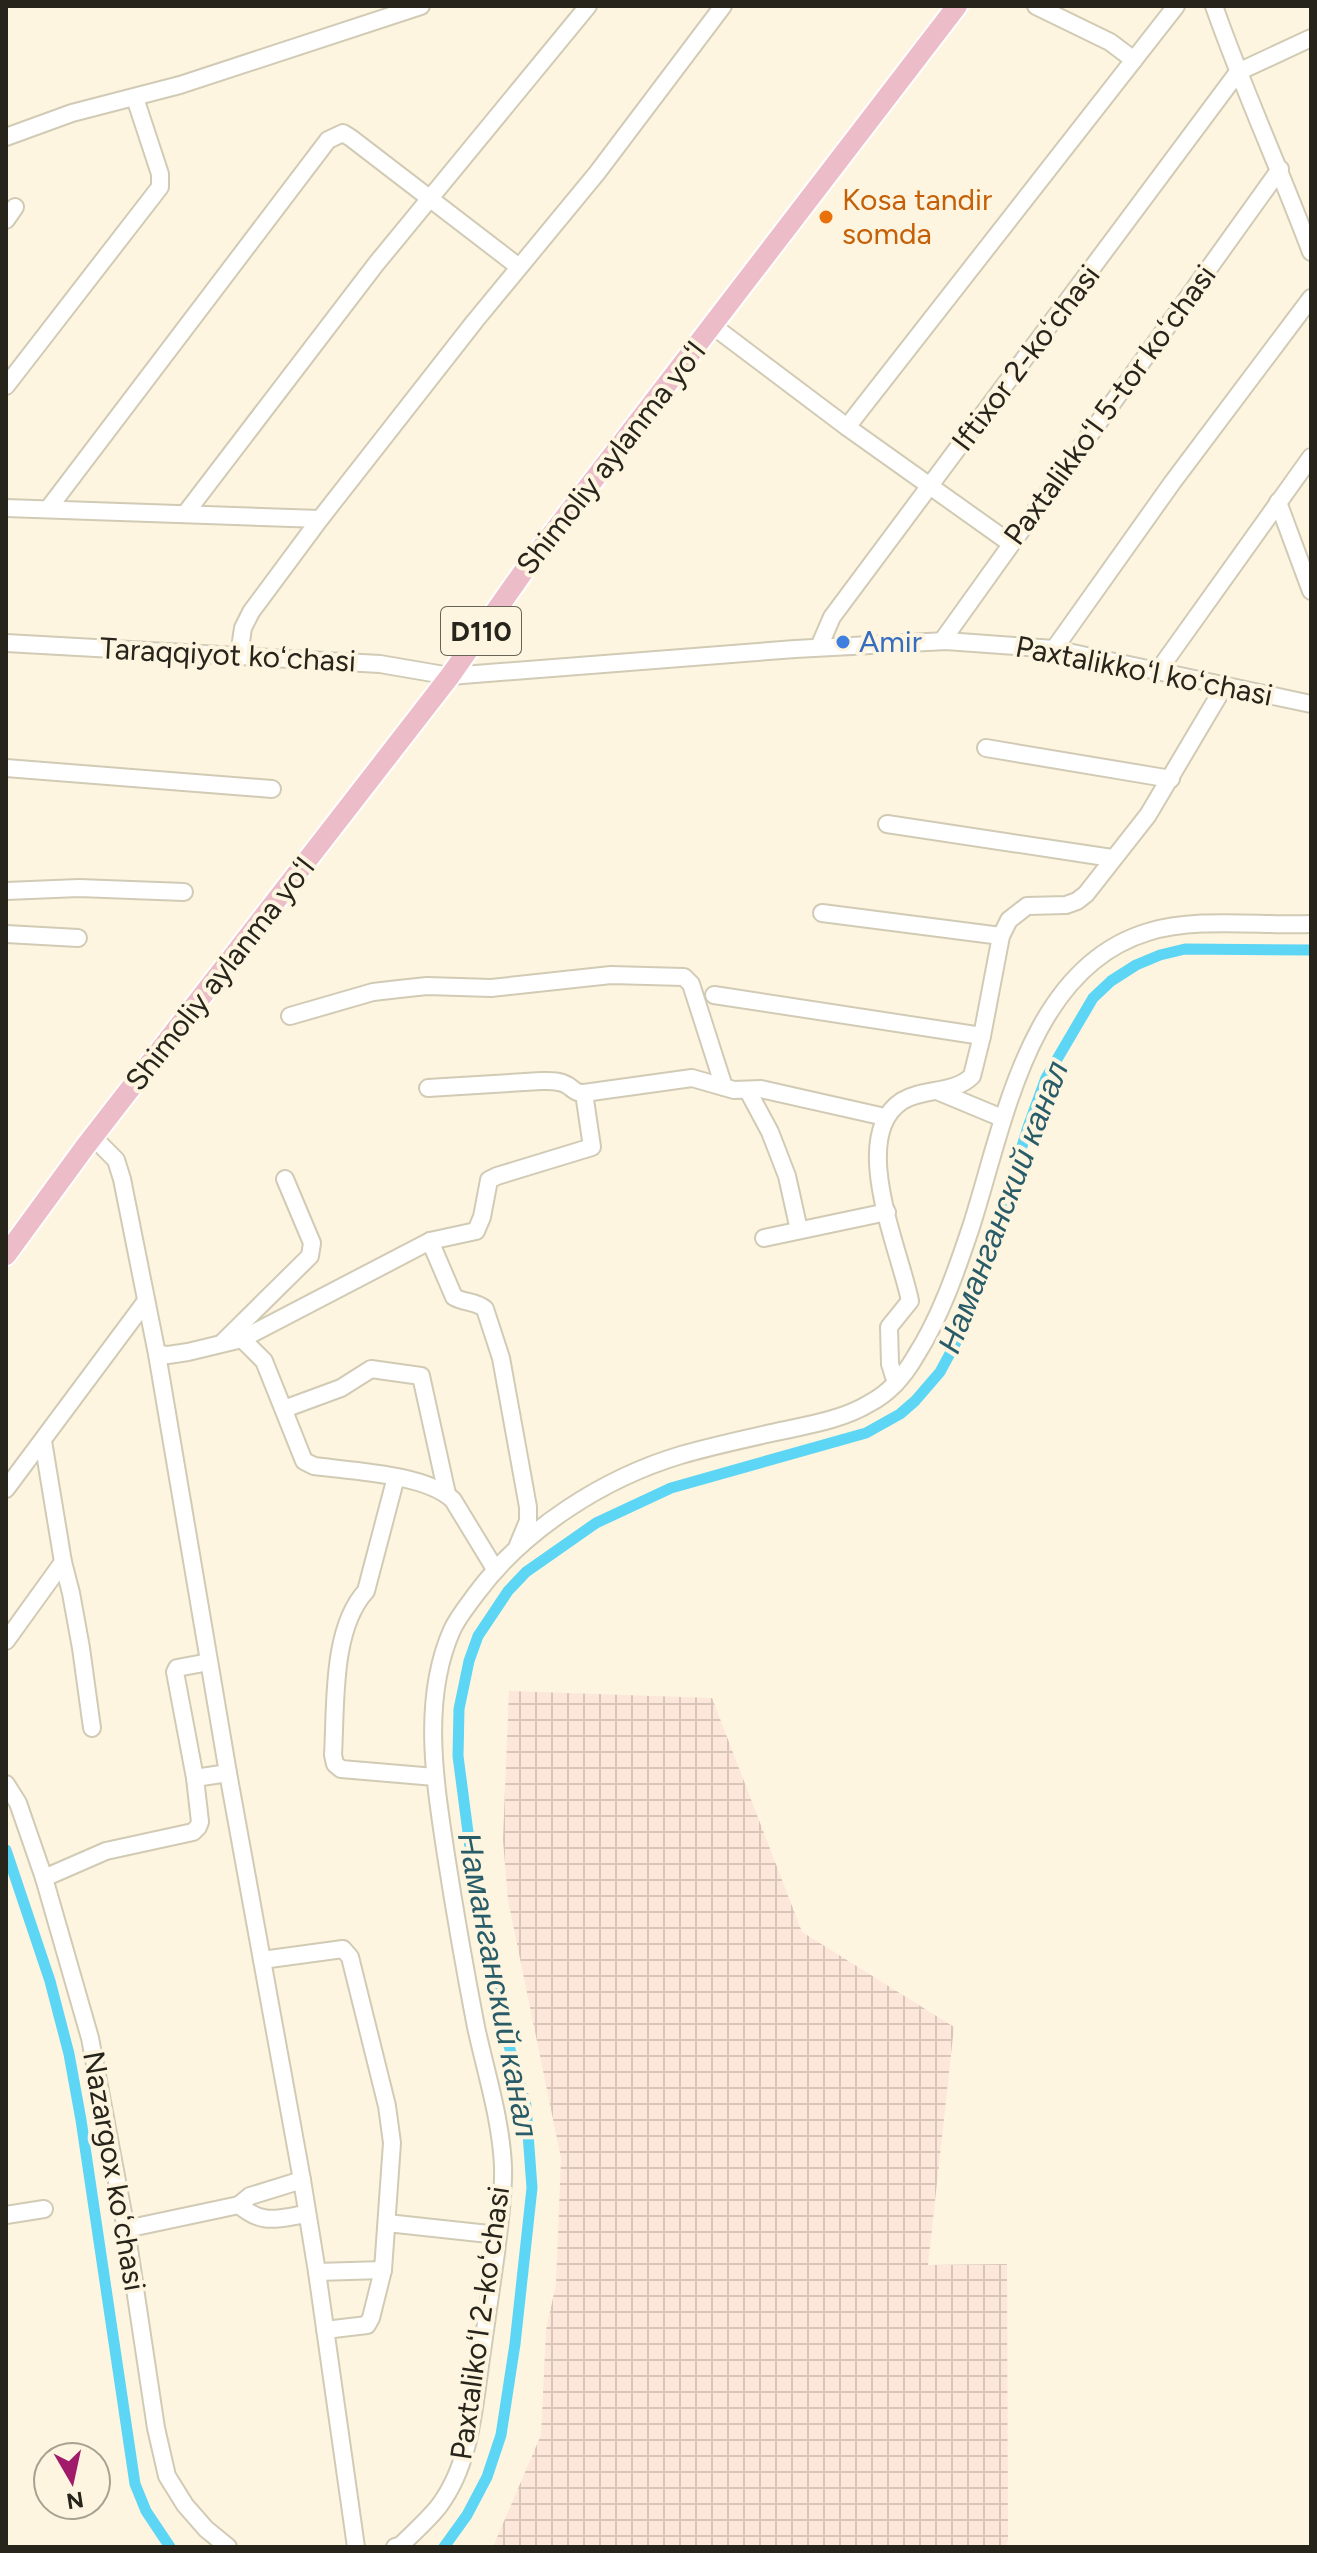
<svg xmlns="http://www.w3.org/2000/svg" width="1317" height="2553" font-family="Figtree,sans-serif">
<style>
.industrial{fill:url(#industrial-grid)}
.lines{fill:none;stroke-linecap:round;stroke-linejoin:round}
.canal{stroke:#5dd5f5;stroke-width:11}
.minor-casing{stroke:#d1cab5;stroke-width:20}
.major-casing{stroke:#fff;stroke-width:24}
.minor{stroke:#fff;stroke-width:16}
.major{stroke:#ecbcc8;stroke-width:20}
.food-dot{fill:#e8710a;stroke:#fdf5df;stroke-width:3}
.shop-dot{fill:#3f7fe0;stroke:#fdf5df;stroke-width:3}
.labels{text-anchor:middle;stroke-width:8;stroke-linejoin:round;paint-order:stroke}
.shield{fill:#fdf5df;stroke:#676356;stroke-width:2}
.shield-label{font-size:28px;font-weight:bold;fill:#27241c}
.food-label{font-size:30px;fill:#c56008;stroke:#fdf5df;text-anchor:start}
.street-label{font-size:30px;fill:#27241c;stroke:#fdf5df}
.shop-label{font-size:30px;fill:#366cbe;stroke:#fdf5df;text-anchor:start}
.water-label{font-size:32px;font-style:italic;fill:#295c69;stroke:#fdf5df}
</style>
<defs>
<pattern id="industrial-grid" width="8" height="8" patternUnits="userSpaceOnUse" patternTransform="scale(2)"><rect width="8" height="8" fill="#fde6da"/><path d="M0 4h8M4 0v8" fill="none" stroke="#d9c5ba"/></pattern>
</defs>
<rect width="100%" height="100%" fill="#fdf5df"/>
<!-- industrial -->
<path class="industrial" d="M509,1691L712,1698L802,1932L954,2027L928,2265L1007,2264L1008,2540L1005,2547H493L541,2435L546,2330L556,2284L561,2158L508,1900L503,1840Z"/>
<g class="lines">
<!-- canal -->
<g class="canal">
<path d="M6,1850L50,1981L69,2054L81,2120L135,2484L146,2511L170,2547"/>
<path d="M444,2547L467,2515L487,2477L501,2435L515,2344L532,2188L526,2106L506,2035L480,1924L458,1756L459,1709L469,1661L478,1636L508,1591L526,1572L596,1523L671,1488L866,1433L900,1414L915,1401L940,1372L967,1322L1028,1127L1046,1078L1093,998L1111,981L1136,965L1160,955L1185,949L1311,950"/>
</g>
<!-- minor casing -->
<g class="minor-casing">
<g id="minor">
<path d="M1036,6L1110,42L1134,60"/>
<path d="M1214,6C1243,89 1280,169 1311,252"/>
<path d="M6,137L72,113L180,85L421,6"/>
<path d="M6,220L15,207"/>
<path d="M713,326L847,427L1010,543"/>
<path d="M6,386L160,187V174L135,98"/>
<path d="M847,427L1176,6"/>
<path d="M1278,502L1311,591"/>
<path d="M6,508L320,519"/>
<path d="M48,509L328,140L343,133L351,138L519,267"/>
<path d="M185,514L376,264L588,6"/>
<path d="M942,641L1280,169"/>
<path d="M6,643L380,664L450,676L795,649L946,641L1054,649L1311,704"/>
<path d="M819,647L832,617L1238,72L1311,38"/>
<path d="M1054,649L1172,483L1311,298"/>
<path d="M239,655L243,628L251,612L320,519L475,321L597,173L723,6"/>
<path d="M1158,671L1311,457"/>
<path d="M986,748L1171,779"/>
<path d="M6,768L272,789"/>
<path d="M887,824L1112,858"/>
<path d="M6,891L79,888L184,892"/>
<path d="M822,913L1001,936"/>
<path d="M6,934L78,938"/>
<path d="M714,995L982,1036"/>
<path d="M290,1016L373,992L399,989L427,986L491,988L611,975L684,977L691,984L724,1087"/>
<path d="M428,1088L541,1081C550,1081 559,1080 567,1085C574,1089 574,1093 584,1093L692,1078L734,1090L761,1089L885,1117"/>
<path d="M748,1091L770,1132L787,1176L799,1230"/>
<path d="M937,1091L1002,1118"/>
<path d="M93,1137L116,1160L122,1179L157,1354L228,1773L302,2180L317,2272L356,2547"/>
<path d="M764,1238L887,1212"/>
<path d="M430,1241L454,1297C464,1303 476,1301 485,1309L501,1358L528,1507V1521L518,1545"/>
<path d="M242,1339L264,1361L304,1461L314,1466C351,1471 426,1474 453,1500L495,1569"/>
<path d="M223,1342L310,1256L312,1243L285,1179"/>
<path d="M157,1354L168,1355L188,1352L242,1339L430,1241L476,1231L482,1217L489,1180L497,1176L592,1147L584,1093"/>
<path d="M896,1383L890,1364L889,1327L910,1301C900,1250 848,1136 902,1101C923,1088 954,1094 972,1076L982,1036L1001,936L1009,920L1027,906L1066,905L1077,901L1086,894L1148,815L1225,685"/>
<path d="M284,1409L341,1388L371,1369L421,1376L447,1494"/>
<path d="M43,1441L63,1562L71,1593L81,1648L92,1728"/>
<path d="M396,1477L366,1591C331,1629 336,1706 333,1755L335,1764L341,1769L435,1777"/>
<path d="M6,1489L146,1301"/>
<path d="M6,1641L63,1562"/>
<path d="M195,1778L175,1672L177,1668L209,1662"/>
<path d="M6,1784L18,1803L44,1878L90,2038L126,2229L156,2428L167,2476L185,2505L206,2529L228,2547"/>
<path d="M44,1878L106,1851L193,1832L198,1827L200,1822L195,1778L228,1773"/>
<path d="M262,1960L343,1949L350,1957L387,2106L392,2143L383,2270L371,2318L367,2325L325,2330"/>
<path d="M239,2205L250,2196L302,2180"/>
<path d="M6,2215L44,2209"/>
<path d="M387,2223L498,2235"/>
<path d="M126,2229L239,2205C263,2226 278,2218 307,2214"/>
<path d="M317,2272L383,2270"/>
<path d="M395,2547L401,2545C413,2533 428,2520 439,2506C472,2462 474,2403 482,2351C487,2318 491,2286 496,2253C499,2225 504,2195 503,2166C501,2120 486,2073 476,2027C465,1970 455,1913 446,1855C435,1782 421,1700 452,1630C458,1617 468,1605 476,1594C524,1529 604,1478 681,1455C712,1446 744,1439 776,1432C808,1425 842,1420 870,1403C889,1393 904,1376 915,1357C940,1318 956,1272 971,1227C1004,1125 1028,968 1148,932C1196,917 1260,926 1311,924"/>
</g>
</g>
<!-- major casing -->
<g class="major-casing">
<path id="major" d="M6,1255L85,1147L450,676L526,568L957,6"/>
</g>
<!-- minor -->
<use href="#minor" class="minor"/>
<!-- major -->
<use href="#major" class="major"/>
</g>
<!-- markers -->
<circle class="food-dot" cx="826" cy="217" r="8"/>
<circle class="shop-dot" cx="843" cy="642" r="8"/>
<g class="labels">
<!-- shield labels -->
<rect class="shield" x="441" y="607" width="80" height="48" rx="6"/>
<g class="shield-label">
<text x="481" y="641">D110</text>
</g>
<!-- food labels -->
<g class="food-label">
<text x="842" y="210">Kosa tandir<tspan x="842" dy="34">somda</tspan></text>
</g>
<!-- street labels -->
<g class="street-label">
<text transform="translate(1026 358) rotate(-53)" y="10">Iftixor 2-koʻchasi</text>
<text transform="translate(1110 405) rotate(-54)" y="10">Paxtalikkoʻl 5-tor koʻchasi</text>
<text transform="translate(611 458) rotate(-52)" y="10">Shimoliy aylanma yoʻl</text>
<text transform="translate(228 655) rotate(3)" y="10">Taraqqiyot koʻchasi</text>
<text transform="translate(1144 671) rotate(11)" y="10">Paxtalikkoʻl koʻchasi</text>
<text transform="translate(220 974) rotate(-52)" y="10">Shimoliy aylanma yoʻl</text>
<text transform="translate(114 2171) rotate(80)" y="10">Nazargox koʻchasi</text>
<text transform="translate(480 2323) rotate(-82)" y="10">Paxtalikoʻl 2-koʻchasi</text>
</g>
<!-- shop labels -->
<g class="shop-label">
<text x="859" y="652">Amir</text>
</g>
<!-- water labels -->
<g class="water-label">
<text transform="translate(1003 1207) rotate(-69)" y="11">Наманганский канал</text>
<text transform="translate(498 1985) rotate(79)" y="11">Наманганский канал</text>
</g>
</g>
<!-- border -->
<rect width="1317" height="2553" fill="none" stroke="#27241c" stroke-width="16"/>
<!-- north arrow -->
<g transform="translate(72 2481) rotate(171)"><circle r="38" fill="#fdf5df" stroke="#a7a191" stroke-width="2"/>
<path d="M0-6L14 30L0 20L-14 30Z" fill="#a01b6a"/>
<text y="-12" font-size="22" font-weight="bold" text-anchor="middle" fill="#27241c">N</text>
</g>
</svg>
